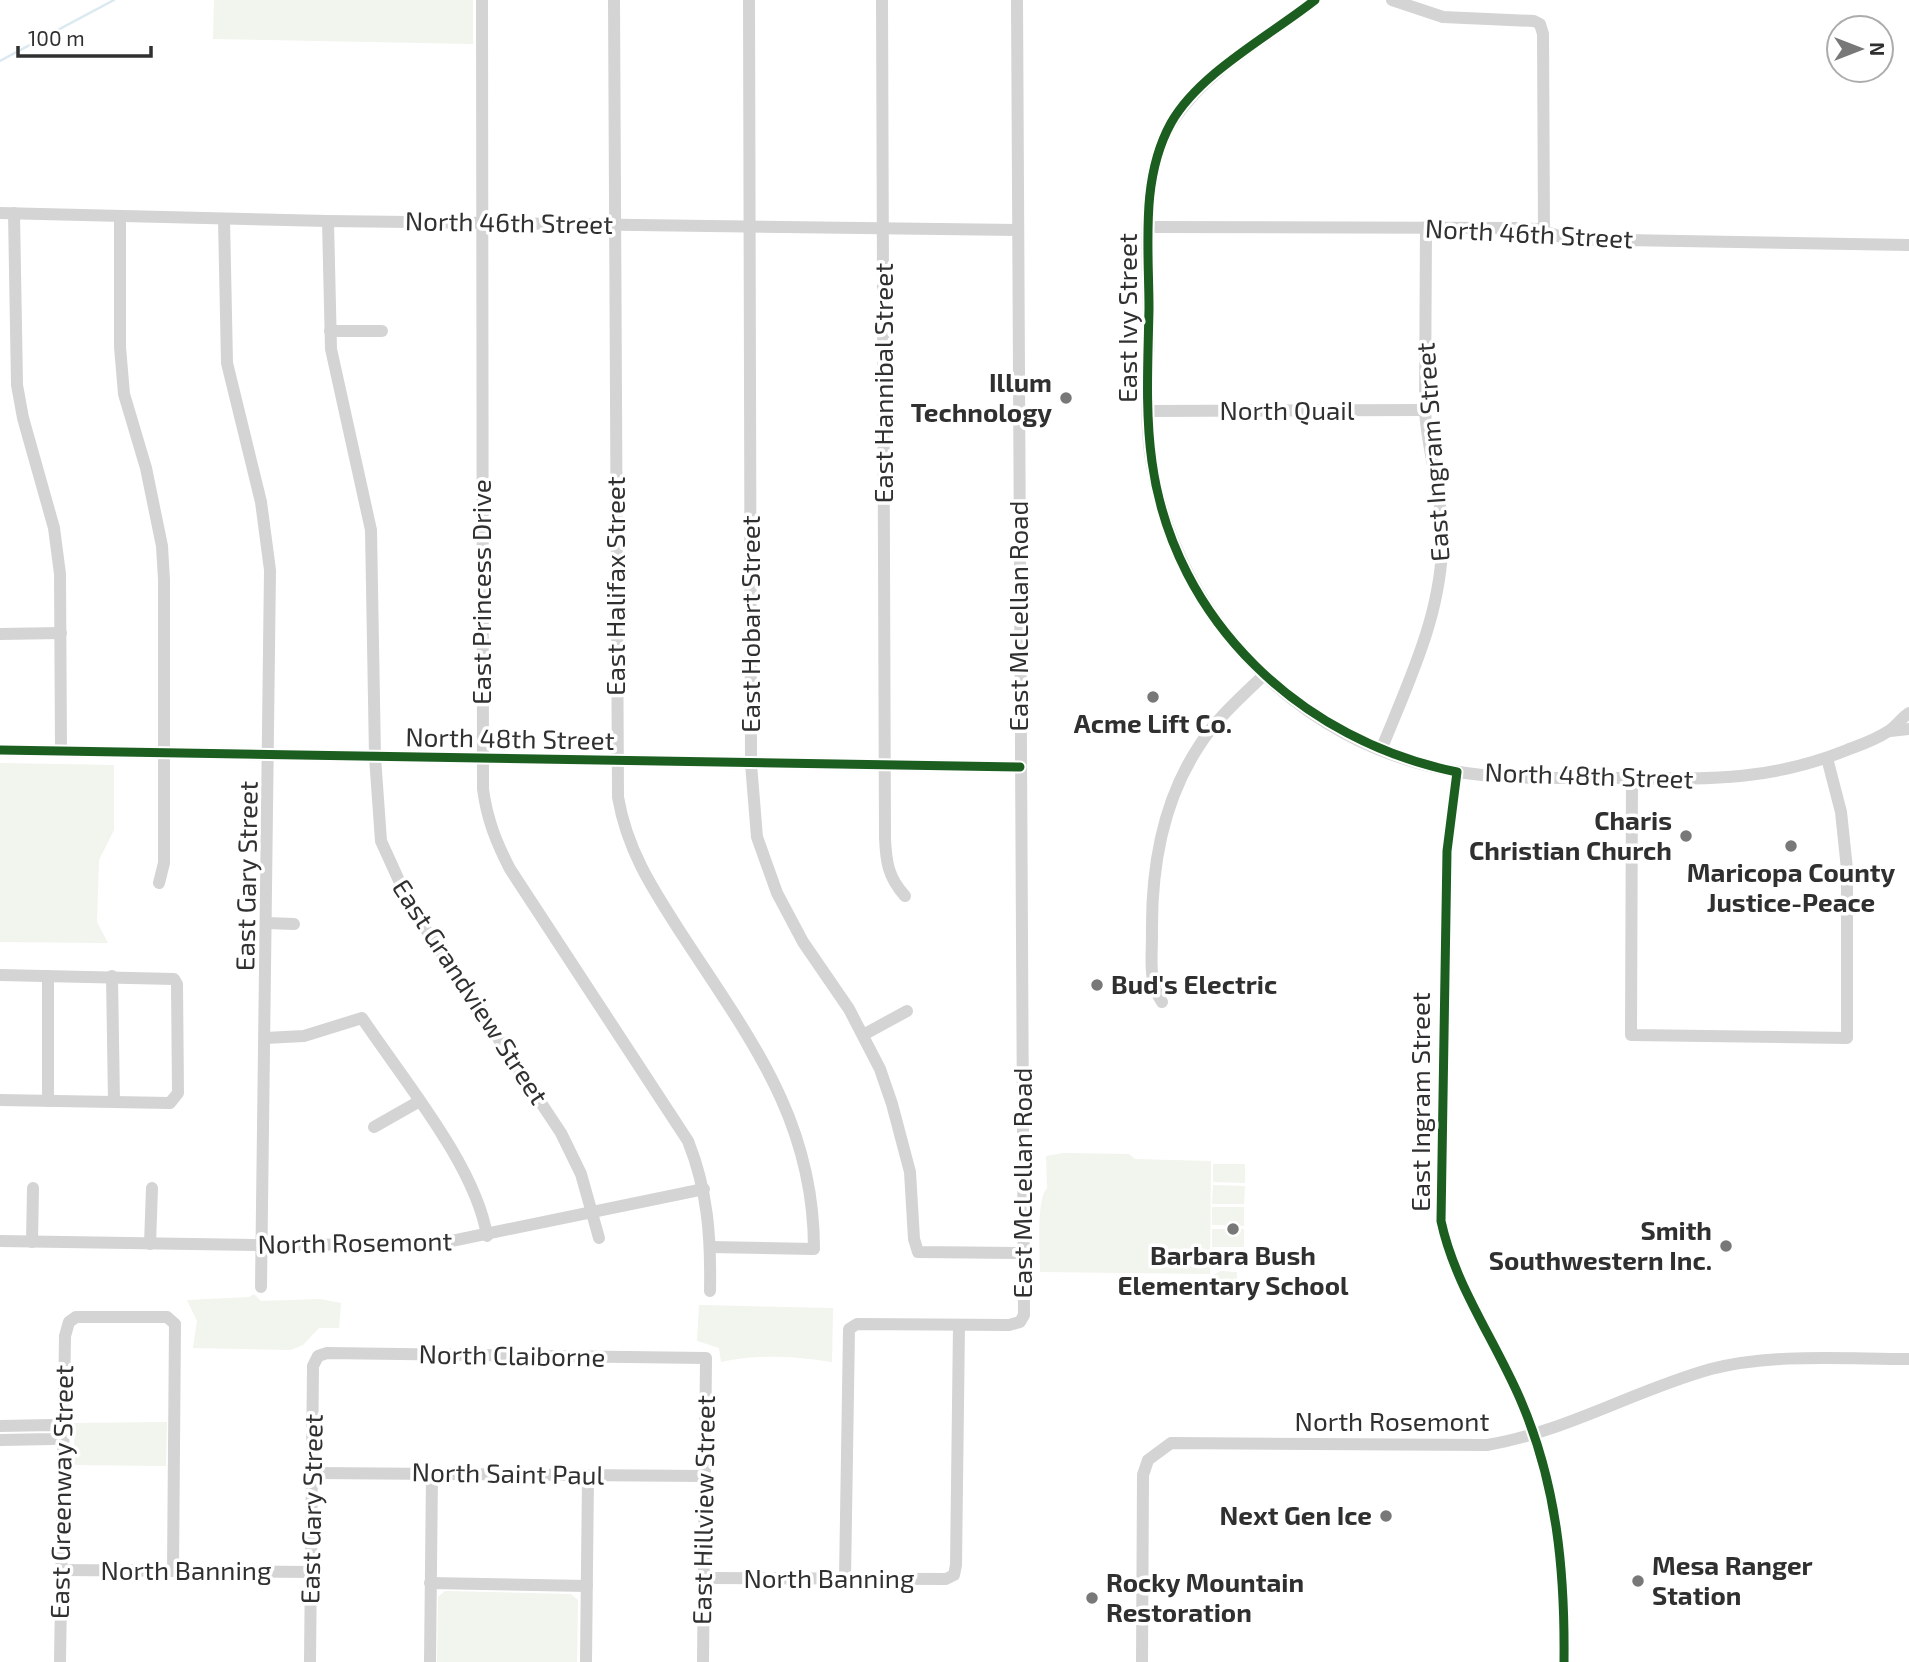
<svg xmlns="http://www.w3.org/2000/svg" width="1909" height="1662" font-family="'Exo 2',sans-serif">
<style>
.green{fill:#f1f5ed}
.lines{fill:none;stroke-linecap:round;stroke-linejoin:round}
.stream{stroke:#dbe9f1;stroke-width:2.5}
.minor{stroke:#d4d4d4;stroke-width:12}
.cycleway-casing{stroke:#fff;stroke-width:13}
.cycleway{stroke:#1b5e20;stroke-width:9}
.poi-dot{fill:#787878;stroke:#fff;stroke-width:2.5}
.labels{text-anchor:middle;stroke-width:7;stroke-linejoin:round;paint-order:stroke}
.street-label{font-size:26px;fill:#303030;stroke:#fff}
.poi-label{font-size:26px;font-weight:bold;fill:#303030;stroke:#fff;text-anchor:end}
</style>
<rect width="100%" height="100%" fill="#fff"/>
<!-- green -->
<g class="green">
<path d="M214,0H473V44L213,39Z"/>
<path d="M0,763L114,765V830L99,860L97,922L108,943L0,942Z"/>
<path d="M1063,1153L1129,1154L1135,1159L1211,1161L1210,1274L1040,1272C1040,1253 1036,1200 1047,1188L1046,1156Z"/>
<path d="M1213,1164H1245V1183L1213,1182Z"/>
<path d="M1213,1185L1245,1186L1244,1204H1212Z"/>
<path d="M1212,1207H1244V1226L1212,1225Z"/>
<rect x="1212" y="1229" width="32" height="18"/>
<path d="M1220,1271L1237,1272V1296H1209V1278Z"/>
<path d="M254,1294L261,1301L320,1299L341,1303L339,1328H319L303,1345L291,1350L193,1348L197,1321L187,1300L249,1297Z"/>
<path d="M699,1305L833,1308L832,1362C792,1356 760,1354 721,1362L719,1348L697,1341Z"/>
<path d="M167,1422L166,1466L74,1465V1423Z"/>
<path d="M445,1591L571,1594L578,1600L577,1662H437L438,1597Z"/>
</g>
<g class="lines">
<!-- stream -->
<path class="stream" d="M0,61L114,0"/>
<!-- minor -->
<g class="minor">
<path d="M482,0L483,789C487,819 496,842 510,869L688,1141C708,1191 711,1238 710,1291"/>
<path d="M614,0L618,797C627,851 654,891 683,936C750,1039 814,1120 814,1249L710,1247"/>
<path d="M749,0L751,764L757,837L777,893L803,942L849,1009L880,1069L892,1104L910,1172L914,1239L918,1252L1023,1253"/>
<path d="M882,0L885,838C886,862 888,877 905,896"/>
<path d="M1315,0C1268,37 1209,68 1175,118C1137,172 1149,263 1149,327C1148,373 1144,421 1152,466C1179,619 1299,744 1453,771C1508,781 1567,777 1623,778C1706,779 1767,782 1847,750C1860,745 1875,740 1887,732C1896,727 1901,718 1909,713"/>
<path d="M1392,0L1443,17L1534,21L1540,24L1543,34L1544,232"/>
<path d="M0,213L328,221L1018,230"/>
<path d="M14,213L17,385L23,418L54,528L60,574L61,751"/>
<path d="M120,216V347L124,394L146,468L162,546L164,580V863L159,883"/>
<path d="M224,219L227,363L261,502L270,570L261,1287"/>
<path d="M328,221L331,349L371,530L375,757L381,841L411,907L561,1133L581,1174L599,1238"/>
<path d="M1149,227L1515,228L1538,229L1567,239L1909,245"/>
<path d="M330,331H382"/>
<path d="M1148,411L1425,410"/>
<path d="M0,634L61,633"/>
<path d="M1890,731L1909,729"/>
<path d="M0,750L1020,767"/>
<path d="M1381,750C1410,678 1446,606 1442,526C1440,487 1427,449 1425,410L1426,227"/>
<path d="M1457,772L1447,851L1441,1221C1455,1286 1495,1340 1521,1401C1557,1485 1565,1571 1564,1662"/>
<path d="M1632,778L1631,1035L1847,1038V869L1841,812L1827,758"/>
<path d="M267,923L294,924"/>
<path d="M0,975L174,979L177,984L178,1093L170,1103L0,1100"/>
<path d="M48,976V1101"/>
<path d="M112,976L114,1102"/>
<path d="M1162,1002C1148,982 1152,958 1152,935C1151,869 1162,802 1199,746C1216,719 1241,697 1264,675"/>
<path d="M863,1035L907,1011"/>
<path d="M265,1038L304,1036L362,1018C402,1078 476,1166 487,1236"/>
<path d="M374,1127L418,1102"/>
<path d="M0,1241L261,1245L437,1244L704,1189"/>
<path d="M32,1242L33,1188"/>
<path d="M150,1244L152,1188"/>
<path d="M0,1426L53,1425L63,1432L53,1439L0,1440"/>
<path d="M313,1473L704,1476"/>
<path d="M60,1570L311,1572"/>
<path d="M704,1578L946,1579L954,1575L956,1565L959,1325"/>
<path d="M845,1579L849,1329L857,1324L1009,1325L1020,1322L1024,1315L1017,0"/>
<path d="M430,1583L587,1586"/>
<path d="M60,1662L65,1336L69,1322L76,1317H167L175,1324L173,1571"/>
<path d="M310,1662L313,1366L318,1356L327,1353L706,1358L703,1662"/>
<path d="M430,1662L432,1474"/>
<path d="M586,1662L588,1475"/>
<path d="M1142,1662L1143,1475L1148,1460L1171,1443L1487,1445C1565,1432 1635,1390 1711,1369C1774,1353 1844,1359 1909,1359"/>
</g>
<!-- cycleway casing -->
<g class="cycleway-casing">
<g id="cycleway">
<path d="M1315,0C1271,35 1199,73 1171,123C1140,179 1149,247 1149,309C1148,360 1145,412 1152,462C1174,622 1303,741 1457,772L1447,851L1441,1221C1455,1286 1495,1340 1521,1401C1557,1485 1565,1571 1564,1662"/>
<path d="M0,750L1020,767"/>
</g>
</g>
<!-- cycleway -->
<use href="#cycleway" class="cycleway"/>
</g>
<!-- markers -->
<g class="poi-dot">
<circle cx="1066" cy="398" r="7"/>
<circle cx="1153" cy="697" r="7"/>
<circle cx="1686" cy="836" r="7"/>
<circle cx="1791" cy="846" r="7"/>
<circle cx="1097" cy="985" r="7"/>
<circle cx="1233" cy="1229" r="7"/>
<circle cx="1726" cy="1246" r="7"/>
<circle cx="1386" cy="1516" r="7"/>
<circle cx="1638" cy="1581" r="7"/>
<circle cx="1092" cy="1598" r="7"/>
</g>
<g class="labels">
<!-- street labels -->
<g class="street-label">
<text transform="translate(509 223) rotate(1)" y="9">North 46th Street</text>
<text transform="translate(1529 234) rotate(3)" y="9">North 46th Street</text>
<text transform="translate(1128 318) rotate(-90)" y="9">East Ivy Street</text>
<text transform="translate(884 383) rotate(-90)" y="9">East Hannibal Street</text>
<text x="1287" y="420">North Quail</text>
<text transform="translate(1433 452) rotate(-94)" y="9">East Ingram Street</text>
<text transform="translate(616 586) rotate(-90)" y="9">East Halifax Street</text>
<text transform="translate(482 592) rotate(-90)" y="9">East Princess Drive</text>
<text transform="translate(1019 616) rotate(-90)" y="9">East McLellan Road</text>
<text transform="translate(751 624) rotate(-90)" y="9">East Hobart Street</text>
<text transform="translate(510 739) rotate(1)" y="9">North 48th Street</text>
<text transform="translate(1589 776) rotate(2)" y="9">North 48th Street</text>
<text transform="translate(247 876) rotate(-89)" y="9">East Gary Street</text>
<text transform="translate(470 992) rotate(57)" y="9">East Grandview Street</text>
<text transform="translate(1421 1102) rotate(-90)" y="9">East Ingram Street</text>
<text transform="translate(1023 1183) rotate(-90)" y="9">East McLellan Road</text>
<text transform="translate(355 1243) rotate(-1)" y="9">North Rosemont</text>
<text transform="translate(512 1356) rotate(1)" y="9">North Claiborne</text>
<text x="1392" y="1431">North Rosemont</text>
<text transform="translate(508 1474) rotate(1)" y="9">North Saint Paul</text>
<text transform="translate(62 1492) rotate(-89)" y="9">East Greenway Street</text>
<text transform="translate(312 1509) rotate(-89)" y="9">East Gary Street</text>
<text transform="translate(704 1510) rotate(-89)" y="9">East Hillview Street</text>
<text x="186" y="1580">North Banning</text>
<text x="829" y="1588">North Banning</text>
</g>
<!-- poi labels -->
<g class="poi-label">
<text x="1052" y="392">Illum<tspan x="1052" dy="30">Technology</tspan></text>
<text x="1153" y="733" text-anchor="middle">Acme Lift Co.</text>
<text x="1672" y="830">Charis<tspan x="1672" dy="30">Christian Church</tspan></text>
<text x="1791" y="882" text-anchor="middle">Maricopa County<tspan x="1791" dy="30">Justice-Peace</tspan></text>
<text x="1111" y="994" text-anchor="start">Bud's Electric</text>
<text x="1712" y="1240">Smith<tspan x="1712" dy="30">Southwestern Inc.</tspan></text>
<text x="1233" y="1265" text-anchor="middle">Barbara Bush<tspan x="1233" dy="30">Elementary School</tspan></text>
<text x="1372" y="1525">Next Gen Ice</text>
<text x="1652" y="1575" text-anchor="start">Mesa Ranger<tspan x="1652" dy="30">Station</tspan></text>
<text x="1106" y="1592" text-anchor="start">Rocky Mountain<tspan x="1106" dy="30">Restoration</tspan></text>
</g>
</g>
<!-- north arrow -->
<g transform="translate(1860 49) rotate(90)"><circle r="33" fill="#ffffff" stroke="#acacac" stroke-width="2"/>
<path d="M0-5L12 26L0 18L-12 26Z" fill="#787878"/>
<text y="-10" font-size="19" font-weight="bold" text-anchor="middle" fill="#303030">N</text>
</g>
<!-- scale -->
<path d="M18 46v10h133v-10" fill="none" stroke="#303030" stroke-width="3.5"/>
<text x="28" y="46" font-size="21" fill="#303030" stroke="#ffffff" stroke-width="5" paint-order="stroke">100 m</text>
</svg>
